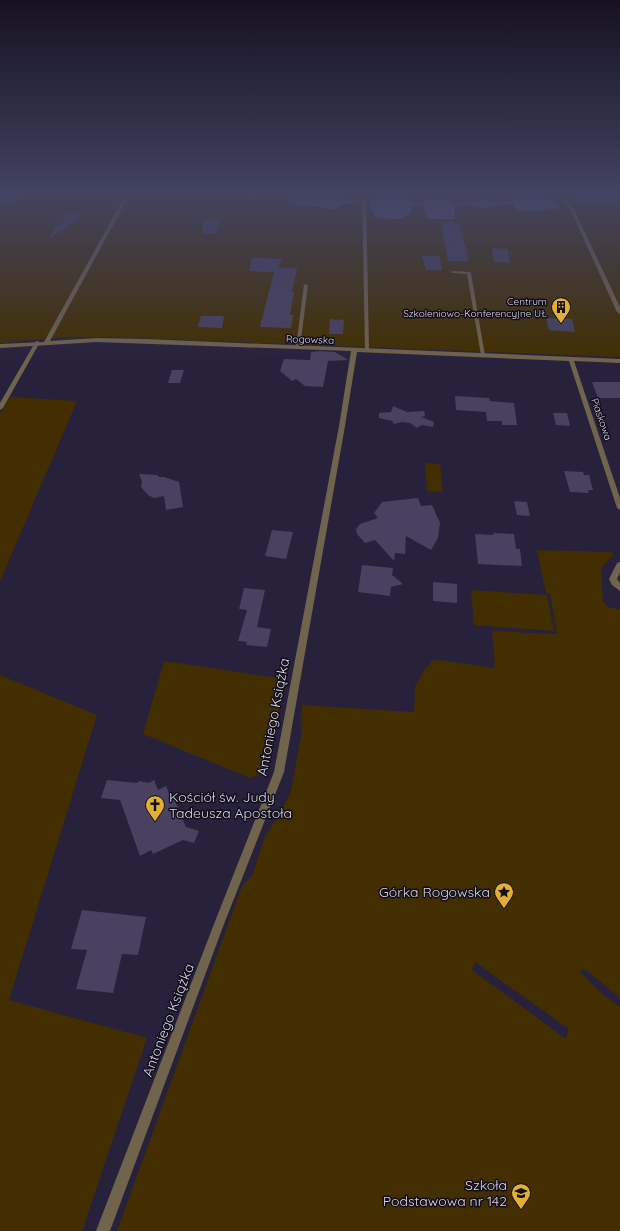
<svg xmlns="http://www.w3.org/2000/svg" width="620" height="1231" font-family="Quicksand,sans-serif">
<style>
.green{fill:#422e00;fill-rule:evenodd}
.water{fill:#65578e}
.lines{fill:none;stroke-linecap:round;stroke-linejoin:round}
.stream{stroke:#65578e;stroke-width:2.5}
.building{fill:#48415f}
.lane{fill:#70644c;fill-rule:evenodd}
.street{fill:#70644c;fill-rule:evenodd}
.labels{text-anchor:middle;stroke-width:3;stroke-linejoin:round;paint-order:stroke}
.far-poi-label{font-size:10px;fill:#d9d6e8;stroke:#100d19;text-anchor:end}
.far-street-label{font-size:10px;fill:#d9d6e8;stroke:#100d19}
.near-street-label{font-size:14px;fill:#d9d6e8;stroke:#100d19}
.near-poi-label{font-size:14px;fill:#d9d6e8;stroke:#100d19;text-anchor:end}
</style>
<rect width="100%" height="100%" fill="#28213c"/>
<!-- green -->
<g class="green">
<path d="M0,192H620V357L107,337H65L0,343Z"/>
<path d="M10,397L77,401L0,581V414Z"/>
<path d="M425,463L440,464L443,492L427,491Z"/>
<path d="M537,550L612,552L613,555L601,568L603,601L608,607L620,610V998L585,969L579,971L601,993L620,1007V1231H117L242,886L253,874L264,839L290,795L301,736L302,705L414,712L415,687L424,670L434,659L495,668L492,631L557,634L550,594L546,593ZM475,962L569,1029L566,1039L472,970Z"/>
<path d="M471,590L547,595L554,631L474,625Z"/>
<path d="M164,661L284,679L276,726L261,774L250,778L143,734Z"/>
<path d="M0,675L97,715L9,1000L147,1038L82,1231H0Z"/>
</g>
<!-- water -->
<g class="water">
<path d="M0,192H75L0,202Z"/>
<path d="M135,192H183L179,196C166,196 147,200 134,195Z"/>
<path d="M191,192H266L265,195L259,198L196,197L190,194Z"/>
<path d="M305,192H345V203L335,209H330L318,206H303L289,202L288,199Z"/>
<path d="M504,192H543L542,195L560,207C549,210 523,214 514,208L513,203Z"/>
<path d="M566,192H620V201L573,202Z"/>
<path d="M374,195L410,196L412,204L410,214L399,219L375,218L369,202Z"/>
<path d="M437,198H444L455,204V219H428C425,213 421,207 423,201Z"/>
<path d="M488,199L502,203L499,206C489,207 476,211 469,203L472,201Z"/>
</g>
<g class="lines">
<!-- stream -->
<g class="stream">
<path d="M261,195L293,199"/>
<path d="M536,196L572,195"/>
<path d="M340,203L356,202"/>
<path d="M407,203L428,205"/>
<path d="M497,203H513L519,201"/>
<path d="M449,205L474,203"/>
</g>
</g>
<!-- building -->
<g class="building">
<path d="M66,213L86,214L50,238L49,237Z"/>
<path d="M207,219H220L216,234H202L204,220Z"/>
<path d="M441,222H459L469,261H448Z"/>
<path d="M492,248L508,249L510,263L494,262Z"/>
<path d="M422,256H439L442,270H426Z"/>
<path d="M252,257L282,259L278,268H297L292,292H294L290,315H293L291,328L260,327L274,272L249,271Z"/>
<path d="M201,316H224L222,328L198,327Z"/>
<path d="M546,318L572,319L575,332L549,330Z"/>
<path d="M330,319L344,320L343,334H329Z"/>
<path d="M320,351L335,352L348,360L328,361L323,387L305,386L296,379L292,381L280,371L284,359L310,360L311,352Z"/>
<path d="M172,370H184L180,383H168Z"/>
<path d="M592,382H620V398H598Z"/>
<path d="M455,396L489,398L490,401L514,403L517,425H502V421H487L486,412L456,410Z"/>
<path d="M393,406L407,412L424,411L425,416L421,417L434,422L433,427L422,425L417,428L410,423L402,422L394,424L392,421L379,418V413L391,412Z"/>
<path d="M553,413H567L570,426L556,425Z"/>
<path d="M564,471L583,472L584,475H589L593,490H588L589,493L570,492Z"/>
<path d="M139,474L157,475L159,477H164L179,482L183,507L166,510L164,496L154,498L148,495L141,487L142,482Z"/>
<path d="M418,498L421,506L432,505L440,523L438,538L431,550L406,536L405,554L395,553L394,561L375,540L365,543L357,534L356,529L360,524L378,518L374,513L382,502Z"/>
<path d="M514,501L527,502L530,516L517,515Z"/>
<path d="M272,530L293,532L286,559L265,556Z"/>
<path d="M493,533L514,534L516,549H520L522,566L478,564L475,534L494,535Z"/>
<path d="M362,565L393,568L392,575L403,584L391,587L390,596L358,592Z"/>
<path d="M433,582L457,584V603L433,601Z"/>
<path d="M244,588L265,590L257,627L271,629L267,647L246,645L247,642L238,641L247,610L239,609Z"/>
<path d="M107,780L137,783L139,781L149,783L154,780L158,790L166,786L170,795L172,794L186,827L199,831L194,843L183,840L153,854L151,850L140,856L120,800L101,798Z"/>
<path d="M82,910L146,917L138,955L122,954L113,993L76,989L87,950L71,949Z"/>
</g>
<g class="lines">
<!-- lane -->
<g class="lane">
<path d="M362,192H366L369,350L367,351L365,350Z"/>
<path d="M452,271L469,272L471,273L485,356L481,355L467,274L453,273L451,272Z"/>
<path d="M304,284L308,285L300,347L298,348L296,347Z"/>
<path d="M36,341L40,342L3,408L0,410V403Z"/>
</g>
<!-- street -->
<g class="street">
<path d="M127,192H131L50,341L97,338L146,339L620,359V363L574,361L620,498V510L617,508L569,361L357,352L345,426L284,772L224,924L110,1231H96L214,924L274,772L339,426L351,351L97,342L0,348V344L44,342Z"/>
<path d="M559,192H563L575,211L620,307V314L617,312L571,211Z"/>
<path d="M620,562V573L617,579L620,583V591L612,585L609,579L617,563Z"/>
</g>
</g>
<!-- sky -->
<linearGradient id="sky" x2="0" y2="1"><stop stop-color="#161221"/><stop offset="0.53" stop-color="#424361"/><stop offset="1" stop-color="#424361" stop-opacity="0"/></linearGradient>
<rect width="620" height="364" fill="url(#sky)"/>
<!-- icons -->
<defs>
<g id="building-pin" transform="scale(1)"><path d="M0 17L-7.5 6A9.5 9.5 0 1 1 7.5 6Z" fill="#e3ae34" stroke="#100d19"/><path d="M-4-6H4V6H1V3H-1V6H-4ZM-2.5-4.3h1.7v1.8h-1.7ZM.8-4.3h1.7v1.8H.8ZM-2.5-1h1.7V.8h-1.7ZM.8-1h1.7V.8H.8Z" fill="#111"/></g>
<g id="church-pin" transform="scale(1)"><path d="M0 17L-7.5 6A9.5 9.5 0 1 1 7.5 6Z" fill="#e3ae34" stroke="#100d19"/><path d="M-1.2-6h2.4v3.5h3.3v2.4h-3.3V6h-2.4V-.1h-3.3v-2.4h3.3Z" fill="#111"/></g>
<g id="sight-pin" transform="scale(1)"><path d="M0 17L-7.5 6A9.5 9.5 0 1 1 7.5 6Z" fill="#e3ae34" stroke="#100d19"/><path d="M0-6L1.8-2.2L6-1.7L2.9 1.2L3.7 5.4L0 3.3L-3.7 5.4L-2.9 1.2L-6-1.7L-1.8-2.2Z" fill="#111"/></g>
<g id="school-pin" transform="scale(1)"><path d="M0 17L-7.5 6A9.5 9.5 0 1 1 7.5 6Z" fill="#e3ae34" stroke="#100d19"/><path d="M0-5L7-2L0 1L-7-2ZM-4 1L0 2.5L4 1V4Q0 6-4 4Z" fill="#111"/></g>
</defs>
<g fill-rule="evenodd">
<use href="#building-pin" x="561" y="307"/>
<use href="#church-pin" x="155" y="805"/>
<use href="#sight-pin" x="504" y="892"/>
<use href="#school-pin" x="521" y="1193"/>
</g>
<g class="labels">
<!-- far-poi labels -->
<g class="far-poi-label">
<text x="547" y="305">Centrum<tspan x="547" dy="12">Szkoleniowo-Konferencyjne UŁ</tspan></text>
</g>
<!-- far-street labels -->
<g class="far-street-label">
<text transform="translate(310 339) rotate(2)" y="4">Rogowska</text>
<text transform="translate(602 419) rotate(71)" y="4">Piaskowa</text>
</g>
<!-- near-street labels -->
<g class="near-street-label">
<text transform="translate(273 717) rotate(-79)" y="5">Antoniego Książka</text>
<text transform="translate(168 1020) rotate(-69)" y="5">Antoniego Książka</text>
</g>
<!-- near-poi labels -->
<g class="near-poi-label">
<text x="169" y="802" text-anchor="start">Kościół św. Judy<tspan x="169" dy="16">Tadeusza Apostoła</tspan></text>
<text x="490" y="897">Górka Rogowska</text>
<text x="507" y="1190">Szkoła<tspan x="507" dy="16">Podstawowa nr 142</tspan></text>
</g>
</g>
</svg>
